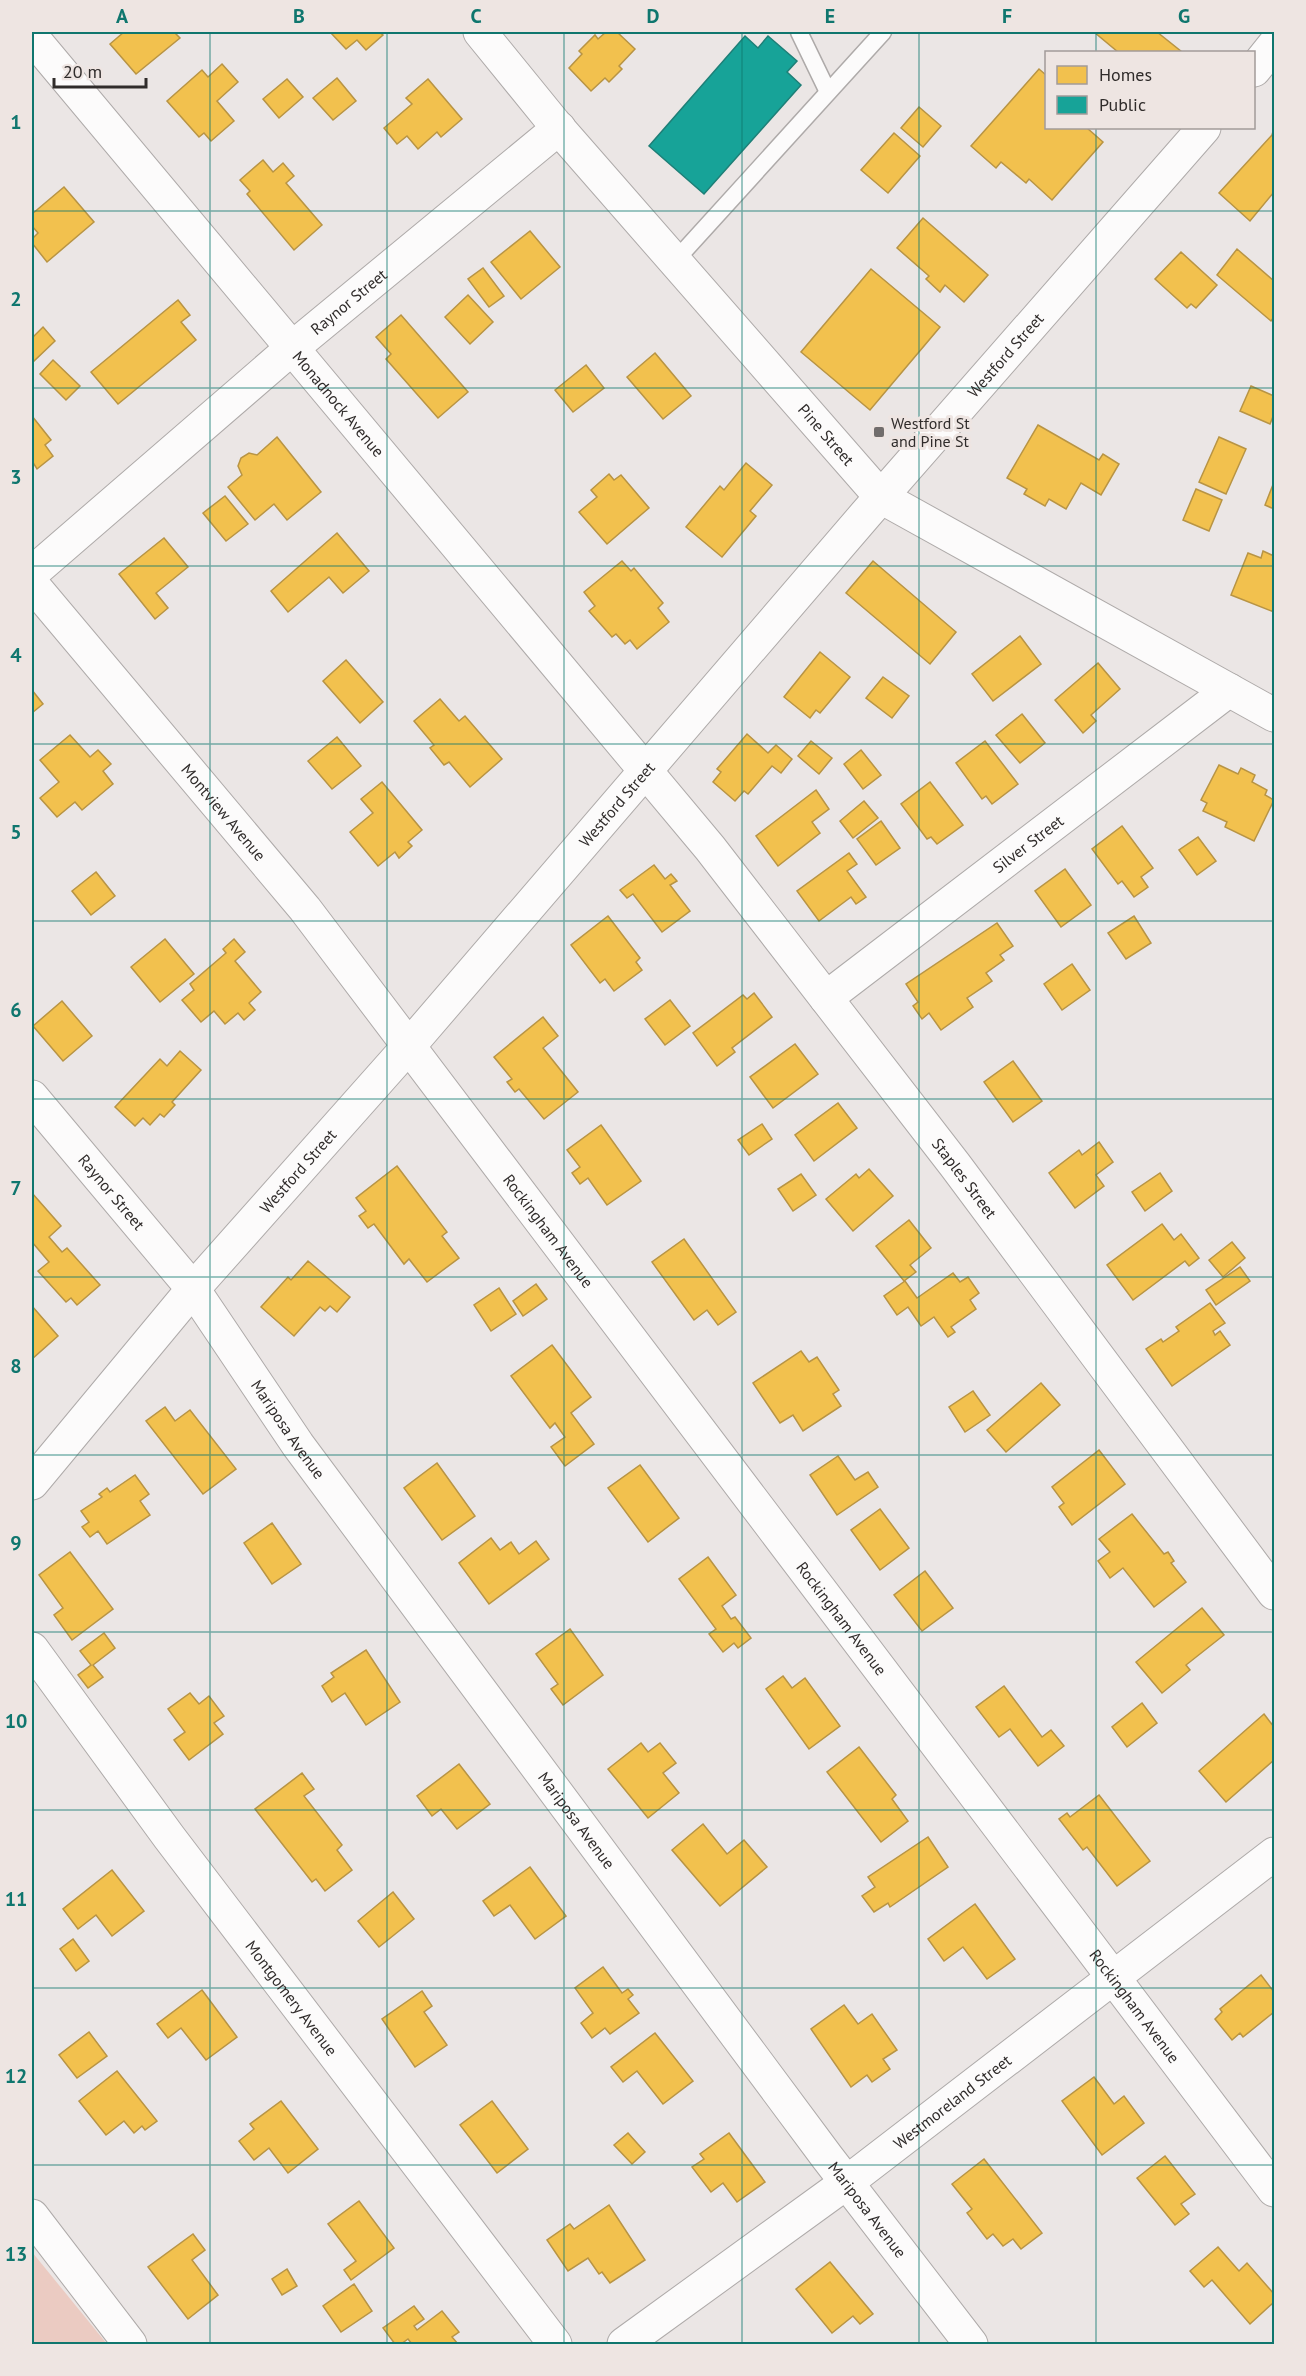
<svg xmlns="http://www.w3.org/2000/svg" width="1306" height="2376" font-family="'PT Sans',sans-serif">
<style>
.green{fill:#ebcbc2}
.homes{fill:#f2c14e;stroke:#b89444;stroke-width:1.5}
.public{fill:#17a398;stroke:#1e7f77;stroke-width:1.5}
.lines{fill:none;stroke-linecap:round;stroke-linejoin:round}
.service-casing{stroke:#aeaaa9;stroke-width:19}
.minor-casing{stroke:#aeaaa9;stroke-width:35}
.tertiary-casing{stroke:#aeaaa9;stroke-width:35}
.secondary-casing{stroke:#aeaaa9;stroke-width:35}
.service{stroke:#fcfbfb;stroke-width:16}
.minor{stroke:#fcfbfb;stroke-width:33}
.tertiary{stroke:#fcfbfb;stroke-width:33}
.secondary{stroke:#fcfbfb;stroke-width:33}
.grid{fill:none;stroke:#0f766e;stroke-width:1.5;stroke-opacity:0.55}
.poi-dot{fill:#716d6c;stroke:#eee5e2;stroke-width:2}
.labels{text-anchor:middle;stroke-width:6;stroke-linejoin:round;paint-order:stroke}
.street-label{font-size:16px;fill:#302c2b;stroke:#eee5e2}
.poi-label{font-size:16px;fill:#302c2b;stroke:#eee5e2;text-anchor:start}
.neatline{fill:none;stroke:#0f766e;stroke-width:2}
.grid-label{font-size:20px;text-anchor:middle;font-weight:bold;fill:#0f766e}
</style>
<rect width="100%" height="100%" fill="#ebe6e5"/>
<!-- green -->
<path class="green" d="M32,2252L107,2344H32Z"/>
<!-- homes -->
<g class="homes">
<path d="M124,32H174L180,38L136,74L110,44Z"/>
<path d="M330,32H379L383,35L366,50L357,40L346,49Z"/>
<path d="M606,32H617L635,49L619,66L622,69L609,82L605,78L591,91L569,68L582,54L579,51L595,35L598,39Z"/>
<path d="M1094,32H1157L1182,52H1118Z"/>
<path d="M222,64L238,82L217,101L234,121L211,141L204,133L199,137L167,101L202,70L208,77Z"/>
<path d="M1039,69L1046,75V128H1087L1103,142L1052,200L1029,179L1026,183L1001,162L996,168L971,146Z"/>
<path d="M337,78L356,101L333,120L313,98Z"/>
<path d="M287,79L303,97L279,118L263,99Z"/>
<path d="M428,79L462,119L441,137L437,132L418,149L407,136L397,144L384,128L412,104L406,98Z"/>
<path d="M919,107L941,126L923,147L901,128Z"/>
<path d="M1274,128V192L1250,221L1219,193L1272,135Z"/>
<path d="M894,133L920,156L888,193L861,170Z"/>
<path d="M263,160L273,172L283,163L294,176L286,183L322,225L294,250L247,194L250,191L240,180Z"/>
<path d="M64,187L94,222L47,262L32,243V239L38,233L32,226V214Z"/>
<path d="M923,218L988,275L964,302L945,285L940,292L926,279L929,276L897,248Z"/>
<path d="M530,231L560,267L521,299L491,262Z"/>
<path d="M1237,249L1274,281V317L1271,321L1217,275Z"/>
<path d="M1181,252L1217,285L1196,308L1191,304L1187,308L1155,279Z"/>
<path d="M483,268L504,296L489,307L468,279Z"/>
<path d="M871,269L940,327L870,410L801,352Z"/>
<path d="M468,295L493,322L470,344L445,317Z"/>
<path d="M178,300L190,315L181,322L196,340L118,404L91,372Z"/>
<path d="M401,315L468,392L438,418L386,359L391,354L376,337Z"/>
<path d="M43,327L55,341L34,361L32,358V338Z"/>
<path d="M655,353L691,396L663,419L627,377Z"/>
<path d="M53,360L80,386L66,400L40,374Z"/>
<path d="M586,365L604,388L573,412L555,390Z"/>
<path d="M1251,386L1274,396V414L1270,424L1240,411Z"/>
<path d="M32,416L51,440L45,445L53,456L37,469L32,461Z"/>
<path d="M1038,425L1099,460L1103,454L1119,464L1101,495L1081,483L1066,509L1049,499L1045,506L1024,494L1027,489L1007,478Z"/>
<path d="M277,437L321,492L287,520L274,504L255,520L228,487L242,475L238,466L241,458L249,453L257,455Z"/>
<path d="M1219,437L1246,449L1226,494L1199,482Z"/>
<path d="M746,463L772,485L750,511L756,516L722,557L686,527L720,486L724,490Z"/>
<path d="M609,474L614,480L621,475L649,508L607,544L579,512L597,497L591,490Z"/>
<path d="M1274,482V509L1265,505Z"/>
<path d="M1196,489L1222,500L1209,531L1183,520Z"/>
<path d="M225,496L248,524L226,541L203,513Z"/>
<path d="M337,533L369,571L343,593L329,577L288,612L271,591Z"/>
<path d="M164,538L188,567L156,593L168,608L155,619L119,574Z"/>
<path d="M1263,551L1274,556V612L1231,595L1248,553L1261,558Z"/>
<path d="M622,561L631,571L634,568L663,603L658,608L669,622L637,649L630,640L625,644L616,634L612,637L589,611L595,606L584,592Z"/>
<path d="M873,561L956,632L930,664L846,593Z"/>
<path d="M1020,636L1041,664L993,701L972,674Z"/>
<path d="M820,652L850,677L820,713L816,710L810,718L784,697Z"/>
<path d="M346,660L383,702L360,723L323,681Z"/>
<path d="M1098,663L1120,689L1091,715L1096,721L1083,733L1055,700Z"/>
<path d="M883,677L909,696L892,718L866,698Z"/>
<path d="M32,690L43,704L32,713Z"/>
<path d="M440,699L459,721L465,716L502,759L470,787L449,762L444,765L430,748L434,745L414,721Z"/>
<path d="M1022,714L1045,743L1020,763L996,735Z"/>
<path d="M747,734L768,753L776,745L792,759L781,773L772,766L748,794L744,791L735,801L713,782L721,772L717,769Z"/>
<path d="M70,735L90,757L98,750L111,764L103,771L113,784L82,810L75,802L57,817L40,798L59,782L40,760Z"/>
<path d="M337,737L361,766L332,789L308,761Z"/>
<path d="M811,741L832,758L819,774L798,756Z"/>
<path d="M985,741L1018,784L992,804L986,796L982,799L956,763Z"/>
<path d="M861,750L881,775L863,789L844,764Z"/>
<path d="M1219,765L1238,774L1241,768L1255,775L1252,782L1267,790L1265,795L1274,800L1254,841L1225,827L1227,822L1203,811L1207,803L1201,800Z"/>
<path d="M382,782L422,830L408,842L412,846L399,858L395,852L378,866L350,832L373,813L361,799Z"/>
<path d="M930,782L963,825L937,844L931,837L927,839L901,804Z"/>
<path d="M816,790L829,809L812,822L820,833L778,866L756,836Z"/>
<path d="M864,801L878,818L853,838L840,821Z"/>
<path d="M881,821L900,848L876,865L857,839Z"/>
<path d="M1122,826L1153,868L1141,877L1148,887L1134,897L1122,881L1118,884L1092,849Z"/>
<path d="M1198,837L1216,861L1197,875L1179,850Z"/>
<path d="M849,853L857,864L847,871L866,897L856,904L851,897L819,921L797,891Z"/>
<path d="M654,865L665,879L671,874L677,881L670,885L690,911L662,932L633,894L627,898L620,890Z"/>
<path d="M1065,869L1091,905L1061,927L1035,891Z"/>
<path d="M96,872L115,896L91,915L72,891Z"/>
<path d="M608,916L640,958L636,962L642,970L614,991L605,979L600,983L571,945Z"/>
<path d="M1134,916L1151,943L1126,959L1108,933Z"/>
<path d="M997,923L1013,946L1000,955L1004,960L986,973L992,981L967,998L973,1007L941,1030L929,1013L922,1019L913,1006L918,1002L906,984Z"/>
<path d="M165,939L194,974L160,1002L131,967Z"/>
<path d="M234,939L245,952L235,961L261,992L249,1003L255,1010L244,1020L238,1013L225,1024L214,1011L201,1022L182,1000L194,990L190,984L226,953L223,949Z"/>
<path d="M1072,964L1090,990L1062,1010L1044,984Z"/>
<path d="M754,993L772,1017L732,1048L735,1052L717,1066L693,1033L743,995L747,999Z"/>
<path d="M670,1000L690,1026L665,1045L645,1019Z"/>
<path d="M62,1001L92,1036L63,1061L33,1026Z"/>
<path d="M543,1017L558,1036L543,1048L578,1092L544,1119L519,1089L515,1092L507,1082L512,1079L494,1057Z"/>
<path d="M795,1044L818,1074L773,1108L750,1077Z"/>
<path d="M180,1051L201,1070L172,1102L175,1105L164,1117L160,1114L150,1125L143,1118L135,1126L115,1107L160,1059L167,1066Z"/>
<path d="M1013,1061L1042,1101L1013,1122L984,1082Z"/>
<path d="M838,1103L857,1128L814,1161L795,1135Z"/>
<path d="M762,1124L772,1139L749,1155L738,1140Z"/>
<path d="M601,1125L641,1181L607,1205L588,1178L580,1184L572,1173L580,1167L567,1150Z"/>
<path d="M1099,1142L1113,1162L1096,1175L1104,1186L1075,1208L1049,1173L1079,1150L1082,1155Z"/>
<path d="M397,1166L447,1232L442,1236L459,1258L427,1282L409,1259L404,1264L374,1224L368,1228L359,1216L366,1211L356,1198Z"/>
<path d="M869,1169L893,1196L853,1231L826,1199L856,1174L859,1178Z"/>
<path d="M1160,1173L1172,1191L1145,1211L1132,1192Z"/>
<path d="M801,1174L816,1195L793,1211L778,1189Z"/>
<path d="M32,1193L61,1226L49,1237L62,1252L67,1248L100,1285L77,1305L71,1298L66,1302L38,1271L49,1262L32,1242Z"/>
<path d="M909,1220L931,1248L910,1265L916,1272L904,1281L876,1246Z"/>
<path d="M1162,1224L1174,1240L1181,1234L1199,1258L1189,1266L1185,1261L1133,1300L1107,1265Z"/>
<path d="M684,1239L736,1312L718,1325L707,1310L694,1320L652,1262Z"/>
<path d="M1232,1242L1245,1258L1223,1277L1209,1260Z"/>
<path d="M308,1261L350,1297L337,1312L330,1306L325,1311L320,1307L294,1336L261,1307L288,1277L291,1280Z"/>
<path d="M1240,1267L1250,1281L1216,1305L1206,1290Z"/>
<path d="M953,1273L960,1282L968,1277L979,1293L970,1300L976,1309L951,1327L955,1332L948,1337L934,1317L921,1326L908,1307L897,1315L884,1296L905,1281L917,1298Z"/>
<path d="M536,1284L547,1299L523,1316L513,1301Z"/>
<path d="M499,1288L516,1314L491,1331L474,1305Z"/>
<path d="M1210,1303L1225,1323L1213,1331L1215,1335L1220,1331L1230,1345L1172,1386L1146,1349L1161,1339L1163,1342L1179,1331L1176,1327Z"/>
<path d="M32,1306L58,1336L32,1359Z"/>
<path d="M552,1345L591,1397L571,1413L594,1444L565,1466L551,1447L565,1437L555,1423L550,1428L511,1376Z"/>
<path d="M801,1351L809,1362L817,1357L839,1390L833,1394L841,1406L803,1431L793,1415L780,1423L753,1383Z"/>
<path d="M1041,1383L1060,1405L1006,1452L987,1430Z"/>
<path d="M973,1391L990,1415L965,1432L949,1407Z"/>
<path d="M165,1407L175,1421L190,1410L236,1469L203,1494L146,1421Z"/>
<path d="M1099,1450L1125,1484L1072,1525L1059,1507L1064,1503L1052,1487Z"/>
<path d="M838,1456L855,1480L868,1472L878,1487L837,1515L810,1475Z"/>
<path d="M437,1463L475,1516L442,1540L404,1488Z"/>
<path d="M640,1465L679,1518L648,1542L608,1488Z"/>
<path d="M135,1475L149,1494L140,1501L150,1515L107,1544L98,1531L90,1537L82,1527L89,1522L81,1511L102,1497L99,1494L107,1488L110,1492Z"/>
<path d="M880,1509L909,1548L880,1570L851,1530Z"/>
<path d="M1132,1514L1164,1554L1168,1552L1174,1561L1171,1563L1186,1582L1154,1607L1123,1568L1110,1578L1098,1561L1110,1552L1099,1539Z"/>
<path d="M272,1523L301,1564L272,1584L244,1543Z"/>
<path d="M491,1538L500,1550L511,1542L519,1554L536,1541L549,1559L489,1604L459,1563Z"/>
<path d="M70,1552L113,1609L72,1640L54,1615L63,1608L39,1575Z"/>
<path d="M708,1557L736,1595L722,1606L731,1619L735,1617L751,1638L738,1648L734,1643L723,1652L709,1634L716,1629L679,1579Z"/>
<path d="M925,1571L953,1608L922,1631L894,1595Z"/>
<path d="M1202,1608L1224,1635L1186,1665L1190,1670L1162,1693L1136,1662Z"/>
<path d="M570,1629L603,1675L563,1705L551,1689L558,1684L536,1654Z"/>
<path d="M104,1633L115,1648L93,1665L103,1677L88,1688L78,1675L91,1665L80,1651Z"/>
<path d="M366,1650L400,1702L366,1725L345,1693L332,1702L322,1686L334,1677L331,1673Z"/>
<path d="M783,1676L792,1688L805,1678L840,1726L809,1749L766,1689Z"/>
<path d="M1004,1686L1042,1737L1051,1730L1064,1746L1038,1766L1010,1729L999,1737L976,1707Z"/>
<path d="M190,1693L199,1704L209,1696L224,1716L214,1723L223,1734L189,1760L174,1740L185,1732L168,1709Z"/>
<path d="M1142,1703L1157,1723L1127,1747L1112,1727Z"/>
<path d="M1264,1714L1274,1727V1760L1226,1802L1199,1771Z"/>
<path d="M641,1743L648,1752L660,1743L676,1763L663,1773L679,1793L648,1818L608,1769Z"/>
<path d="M859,1747L896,1795L892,1799L908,1821L881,1842L827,1772Z"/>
<path d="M459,1764L490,1804L457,1829L441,1809L432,1816L417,1796Z"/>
<path d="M302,1773L314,1789L304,1796L342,1845L337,1850L352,1870L325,1891L316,1879L312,1882L255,1809Z"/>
<path d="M1099,1795L1150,1861L1117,1886L1087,1847L1083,1850L1059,1819L1067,1813L1070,1817Z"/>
<path d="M703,1824L727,1854L744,1840L767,1867L720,1906L672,1850Z"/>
<path d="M928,1837L948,1867L890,1907L888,1903L874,1912L862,1896L875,1887L868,1877Z"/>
<path d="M530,1867L566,1916L535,1939L510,1905L494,1916L483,1901Z"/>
<path d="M112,1870L144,1911L112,1936L96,1915L78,1929L63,1909Z"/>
<path d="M393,1892L414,1919L379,1947L358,1921Z"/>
<path d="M975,1904L1015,1959L987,1979L963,1947L944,1961L928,1939Z"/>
<path d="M73,1939L89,1961L76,1971L60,1949Z"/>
<path d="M603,1967L622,1993L628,1989L633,1995L628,1999L639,2013L610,2034L605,2028L592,2038L581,2023L593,2013L575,1988Z"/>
<path d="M1261,1975L1274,1992V2012L1243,2037L1240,2033L1232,2040L1215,2019L1222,2012L1220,2009Z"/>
<path d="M202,1990L237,2037L206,2060L181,2028L168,2038L157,2024Z"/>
<path d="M422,1991L432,2006L424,2012L447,2045L415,2067L382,2019Z"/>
<path d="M844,2005L858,2024L872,2014L897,2050L883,2059L890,2069L872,2082L867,2075L851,2087L811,2029Z"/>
<path d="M89,2032L107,2056L77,2078L59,2055Z"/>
<path d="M655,2033L693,2081L663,2104L637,2071L623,2082L611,2067Z"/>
<path d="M117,2071L157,2121L145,2130L142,2126L134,2133L124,2121L106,2135L79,2101Z"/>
<path d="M1094,2077L1114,2104L1124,2096L1144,2123L1102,2155L1062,2101Z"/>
<path d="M281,2101L318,2149L288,2173L269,2148L254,2160L239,2141L254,2129L250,2124Z"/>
<path d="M492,2101L528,2149L497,2173L460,2125Z"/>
<path d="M628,2133L645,2152L632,2164L614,2145Z"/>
<path d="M729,2133L765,2182L737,2202L723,2183L711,2192L692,2167L704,2159L700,2154Z"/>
<path d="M1165,2156L1195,2194L1181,2204L1189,2214L1175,2225L1137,2178Z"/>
<path d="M984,2159L1042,2233L1021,2249L1013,2239L1003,2246L993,2234L987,2239L967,2213L972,2209L952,2184Z"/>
<path d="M359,2201L394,2248L351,2280L344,2270L356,2261L328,2224Z"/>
<path d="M609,2205L645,2260L610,2283L602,2272L599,2274L588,2258L568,2271L547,2240L570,2224L574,2229Z"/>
<path d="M193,2234L205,2250L192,2260L218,2295L188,2319L148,2267Z"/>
<path d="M1218,2247L1239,2271L1247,2263L1274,2294V2302L1250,2324L1212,2280L1204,2287L1190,2271Z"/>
<path d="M830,2262L873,2314L860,2324L853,2316L832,2333L796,2289Z"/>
<path d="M287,2269L297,2286L282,2295L272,2279Z"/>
<path d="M354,2284L372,2311L341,2332L323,2306Z"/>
<path d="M414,2306L424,2319L414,2326L417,2330L442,2311L459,2332L452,2337L458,2344H412L408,2339L401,2344H395L383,2328Z"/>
</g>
<!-- public -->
<path class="public" d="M745,36L758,48L768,36L797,61L787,72L801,85L704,194L649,146Z"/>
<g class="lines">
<!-- service casing -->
<g class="service-casing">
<g id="service">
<path d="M799,32L828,92"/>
<path d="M675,261L883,32"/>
</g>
</g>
<!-- minor casing -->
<g class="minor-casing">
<g id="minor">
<path id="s1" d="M32,37L710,848L955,1165L1274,1593"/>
<path id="s2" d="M32,573L291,349L559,128"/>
<path id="s3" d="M32,584L305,909L1274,2190"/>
<path id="s4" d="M826,998L1229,690"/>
<path id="s5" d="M32,1097L193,1289L298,1445L827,2157L971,2344"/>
<path id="s6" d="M32,1649L169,1837L555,2344"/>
<path d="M32,2216L130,2344"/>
<path id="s7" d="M624,2344L846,2183L1274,1854"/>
</g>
</g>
<!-- tertiary casing -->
<g class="tertiary-casing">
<path id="tertiary" d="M881,497L1274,715"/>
</g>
<!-- secondary casing -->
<g class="secondary-casing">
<g id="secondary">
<path id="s8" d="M480,32L554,123L881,497"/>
<path d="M1254,70L1274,45"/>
<path id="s9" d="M32,1483L193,1289L415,1039L866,514L1204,128"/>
</g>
</g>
<!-- service -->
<use href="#service" class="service"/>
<!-- minor -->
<use href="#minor" class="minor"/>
<!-- tertiary -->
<use href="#tertiary" class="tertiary"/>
<!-- secondary -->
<use href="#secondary" class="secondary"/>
</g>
<!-- grid -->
<path class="grid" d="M210,32V2344M387,32V2344M564,32V2344M742,32V2344M919,32V2344M1096,32V52M1096,128V2344M32,211H1274M32,388H1274M32,566H1274M32,744H1274M32,921H1274M32,1099H1274M32,1277H1274M32,1455H1274M32,1632H1274M32,1810H1274M32,1988H1274M32,2165H1274"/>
<!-- markers -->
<rect class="poi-dot" x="873" y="426" width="12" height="12" rx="3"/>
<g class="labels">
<!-- street labels -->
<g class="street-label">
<text dy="6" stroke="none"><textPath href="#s2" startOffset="417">Raynor Street</textPath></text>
<text dy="6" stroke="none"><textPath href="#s9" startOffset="1490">Westford Street</textPath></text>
<text dy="6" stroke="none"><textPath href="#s1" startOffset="478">Monadnock Avenue</textPath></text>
<text dy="6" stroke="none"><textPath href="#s8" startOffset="531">Pine Street</textPath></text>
<text dy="6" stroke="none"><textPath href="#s9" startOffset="896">Westford Street</textPath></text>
<text dy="6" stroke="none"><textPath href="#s3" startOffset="298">Montview Avenue</textPath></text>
<text dy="6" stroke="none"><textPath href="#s4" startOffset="254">Silver Street</textPath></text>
<text dy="6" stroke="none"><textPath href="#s9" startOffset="410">Westford Street</textPath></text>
<text dy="6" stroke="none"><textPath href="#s1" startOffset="1474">Staples Street</textPath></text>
<text dy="6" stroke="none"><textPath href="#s5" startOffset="124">Raynor Street</textPath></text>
<text dy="6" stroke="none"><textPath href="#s3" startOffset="828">Rockingham Avenue</textPath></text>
<text dy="6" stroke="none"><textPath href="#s5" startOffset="420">Mariposa Avenue</textPath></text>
<text dy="6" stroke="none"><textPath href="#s3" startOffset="1314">Rockingham Avenue</textPath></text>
<text dy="6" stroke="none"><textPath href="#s5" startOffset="906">Mariposa Avenue</textPath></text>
<text dy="6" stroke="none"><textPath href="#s6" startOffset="435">Montgomery Avenue</textPath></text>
<text dy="6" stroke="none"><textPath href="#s3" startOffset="1800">Rockingham Avenue</textPath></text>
<text dy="6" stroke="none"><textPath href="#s7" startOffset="408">Westmoreland Street</textPath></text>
<text dy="6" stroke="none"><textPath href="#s5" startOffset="1392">Mariposa Avenue</textPath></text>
</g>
<!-- poi labels -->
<g class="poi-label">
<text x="891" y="429">Westford St<tspan x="891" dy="18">and Pine St</tspan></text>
</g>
</g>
<!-- border -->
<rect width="1306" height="2376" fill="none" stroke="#eee5e2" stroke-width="66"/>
<!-- legend -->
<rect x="1045" y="51" width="210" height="78" fill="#eee5e2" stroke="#a29b99" stroke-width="1.5"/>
<rect x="1057" y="66" width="30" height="18" fill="#f2c14e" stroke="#a29b99" stroke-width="1.5"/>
<text x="1099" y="81" font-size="18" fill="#302c2b">Homes</text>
<rect x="1057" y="96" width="30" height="18" fill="#17a398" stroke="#a29b99" stroke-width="1.5"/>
<text x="1099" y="111" font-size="18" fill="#302c2b">Public</text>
<!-- scale -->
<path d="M54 78v9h92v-9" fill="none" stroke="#302c2b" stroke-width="3"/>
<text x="63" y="78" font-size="18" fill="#302c2b" stroke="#eee5e2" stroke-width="4.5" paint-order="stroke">20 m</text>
<rect x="33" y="33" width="1240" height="2310" class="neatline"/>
<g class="grid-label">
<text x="122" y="23">A</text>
<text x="299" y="23">B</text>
<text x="476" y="23">C</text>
<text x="653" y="23">D</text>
<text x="830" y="23">E</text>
<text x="1007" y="23">F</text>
<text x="1184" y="23">G</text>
<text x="16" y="129">1</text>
<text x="16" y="306">2</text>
<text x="16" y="484">3</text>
<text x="16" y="662">4</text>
<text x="16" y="839">5</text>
<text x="16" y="1017">6</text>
<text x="16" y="1195">7</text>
<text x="16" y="1373">8</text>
<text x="16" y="1550">9</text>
<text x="16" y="1728">10</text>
<text x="16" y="1906">11</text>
<text x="16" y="2083">12</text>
<text x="16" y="2261">13</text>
</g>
</svg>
